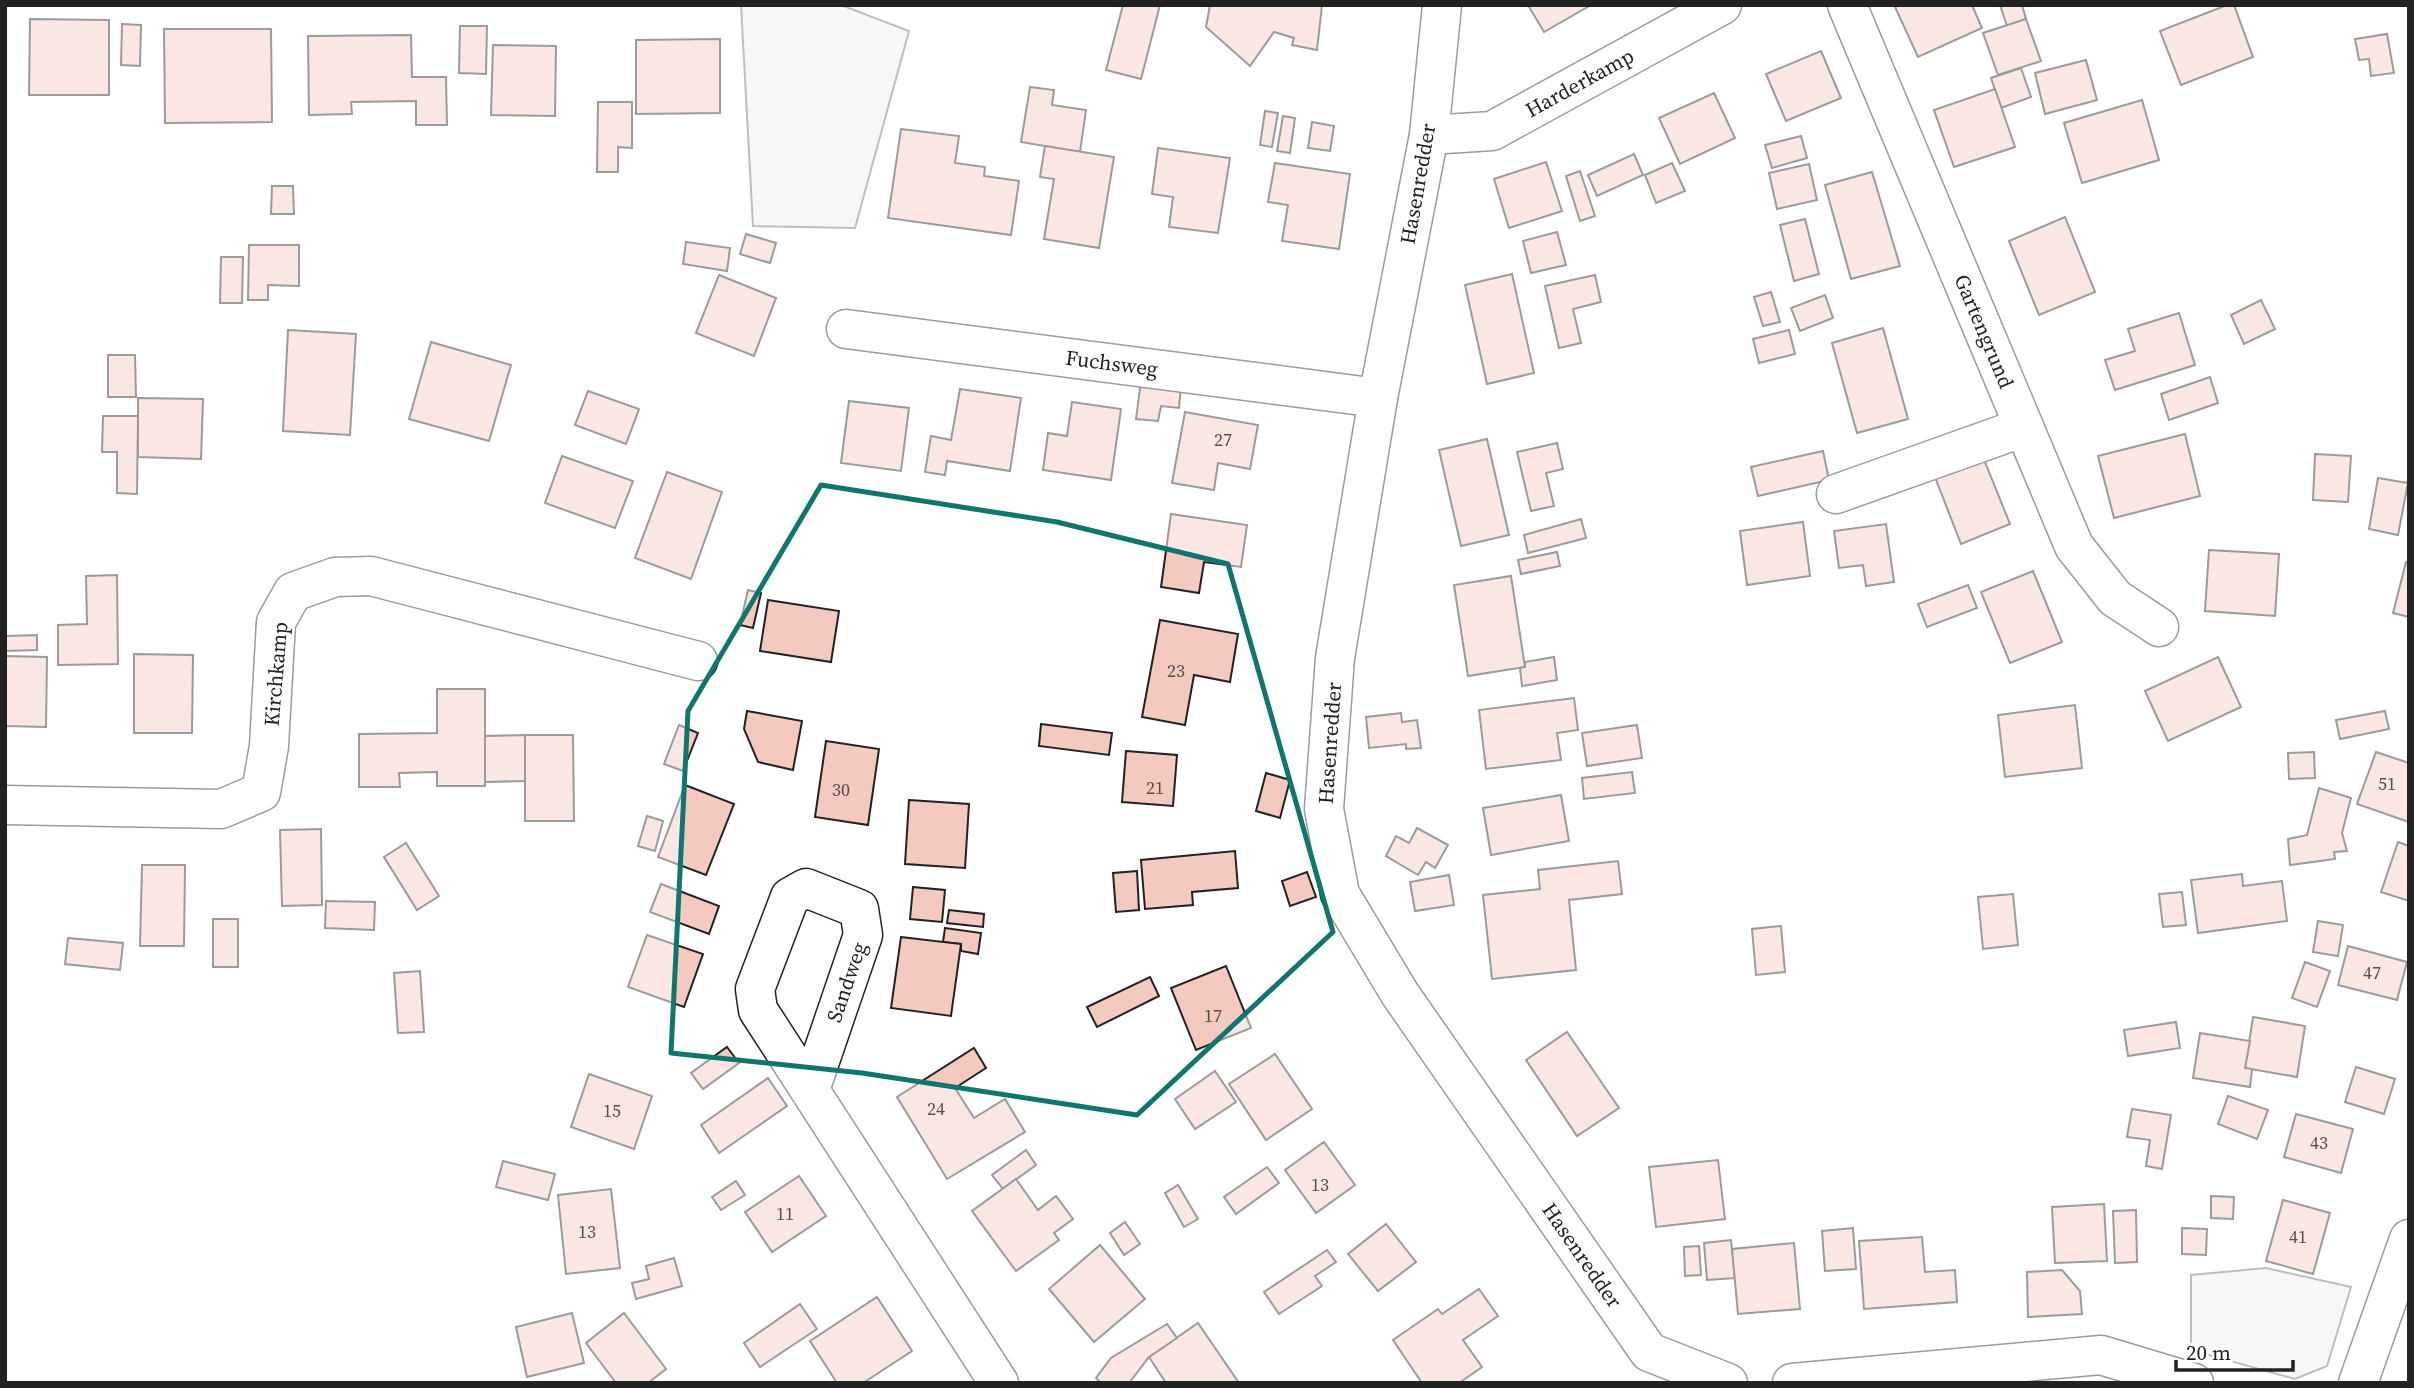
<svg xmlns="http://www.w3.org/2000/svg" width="2414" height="1388" font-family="'Source Serif 4',serif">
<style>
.green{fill:#eee;stroke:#6f6f6f;stroke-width:2}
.building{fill:#f3c9c0;stroke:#222;stroke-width:2}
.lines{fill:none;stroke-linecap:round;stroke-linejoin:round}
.minor-casing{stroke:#222;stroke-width:41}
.major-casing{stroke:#222;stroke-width:41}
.minor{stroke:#fff;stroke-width:38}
.major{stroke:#fff;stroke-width:38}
.marked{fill:none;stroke:#0f766e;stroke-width:5;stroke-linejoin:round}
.labels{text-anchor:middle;stroke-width:5;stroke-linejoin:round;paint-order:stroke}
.number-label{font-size:18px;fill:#564c4a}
.street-label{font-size:21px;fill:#222;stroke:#fff}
</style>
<rect width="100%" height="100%" fill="#fff"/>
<!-- green -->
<g class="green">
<path d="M741,5H841L909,31L855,228L753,226Z"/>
<path d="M2266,1268L2351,1287L2327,1366L2295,1379L2191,1350V1275Z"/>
</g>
<!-- building -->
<g class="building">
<path d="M1123,5H1160L1141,79L1106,70Z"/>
<path d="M1210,5H1322L1317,50L1292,45L1294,38L1274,32L1250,66L1206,27Z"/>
<path d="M1528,5H1591L1544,32Z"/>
<path d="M1899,5H1972L1982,28L1918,57L1895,7Z"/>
<path d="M2000,5H2022L2026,19L2007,26Z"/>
<path d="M2227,5H2234L2253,57L2181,85L2160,31Z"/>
<path d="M30,19L109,20V95H29Z"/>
<path d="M2026,19L2041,61L1998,75L1983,33Z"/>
<path d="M122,24L141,25L140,66L121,65Z"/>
<path d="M460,26H487L486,74L459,73Z"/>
<path d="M164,29H271L272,122L165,123Z"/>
<path d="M2387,34L2394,73L2371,76L2369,59L2359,60L2355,39Z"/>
<path d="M411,35L412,77H446L447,125H416V101L351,102L352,114L309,115L308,36Z"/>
<path d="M720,39V113L636,114V40Z"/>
<path d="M493,45L556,46L555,116L491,115Z"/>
<path d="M1821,51L1841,98L1786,121L1766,74Z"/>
<path d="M2086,60L2097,100L2045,114L2035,73Z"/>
<path d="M2021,68L2031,97L2001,108L1991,78Z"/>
<path d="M1030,87L1054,90L1052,105L1086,110L1080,152L1021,142Z"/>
<path d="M1995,89L2015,147L1954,167L1934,110Z"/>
<path d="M1714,93L1735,138L1680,164L1659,118Z"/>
<path d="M2142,100L2159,160L2082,183L2064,123Z"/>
<path d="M598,102H632V148L618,147V172H597Z"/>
<path d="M1265,111L1278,113L1272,147L1260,145Z"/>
<path d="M1283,116L1295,118L1290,153L1277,151Z"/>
<path d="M1312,122L1334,126L1330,151L1308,148Z"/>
<path d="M901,129L959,136L955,163L985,167L984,176L1019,181L1011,235L888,218Z"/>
<path d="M1801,136L1807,158L1772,168L1765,145Z"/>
<path d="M1045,146L1114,157L1099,248L1044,239L1054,179L1040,177Z"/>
<path d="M1158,148L1230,158L1218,233L1169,227L1173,197L1152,194Z"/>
<path d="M1634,154L1643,175L1597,196L1588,175Z"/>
<path d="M1546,162L1562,211L1509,228L1494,179Z"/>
<path d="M1275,163L1350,174L1339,249L1282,241L1288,205L1268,202Z"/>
<path d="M1672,163L1685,191L1656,203L1645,175Z"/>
<path d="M1809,164L1817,200L1777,209L1769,173Z"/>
<path d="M1580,171L1595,216L1580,221L1566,176Z"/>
<path d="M1872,172L1900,266L1851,279L1825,185Z"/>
<path d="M272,186H293L294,214H271Z"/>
<path d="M2065,217L2095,292L2039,315L2009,241Z"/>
<path d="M1805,219L1819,274L1794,281L1780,225Z"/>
<path d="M1557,232L1566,265L1531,273L1523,241Z"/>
<path d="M746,234L776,243L770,263L740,254Z"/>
<path d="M686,242L730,248L727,271L683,264Z"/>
<path d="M249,245H299V286L268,285V300H248Z"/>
<path d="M221,257H243L242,303H220Z"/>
<path d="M1512,274L1534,373L1487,384L1465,285Z"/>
<path d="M719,275L776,298L754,356L696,333Z"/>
<path d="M1595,275L1601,302L1573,309L1581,343L1559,348L1545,286Z"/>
<path d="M1771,292L1780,322L1763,326L1754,297Z"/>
<path d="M1825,295L1833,318L1800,331L1791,308Z"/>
<path d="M2261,300L2275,329L2244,344L2231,315Z"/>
<path d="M2179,313L2195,365L2115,390L2105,360L2135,351L2128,329Z"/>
<path d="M1883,328L1908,419L1857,433L1832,343Z"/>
<path d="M288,330L356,334L350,435L283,431Z"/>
<path d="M1789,330L1795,354L1759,363L1753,339Z"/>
<path d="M431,342L511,365L489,441L409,419Z"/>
<path d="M108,355H135L136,397H108Z"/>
<path d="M2210,377L2218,403L2169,420L2161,394Z"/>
<path d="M1141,381L1181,387L1179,408L1161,406L1158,421L1136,419Z"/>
<path d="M960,389L1021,398L1010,471L947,461L945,475L925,472L931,436L951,440Z"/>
<path d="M588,391L639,409L626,444L575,425Z"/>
<path d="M138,398L203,399L201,459L138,457Z"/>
<path d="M849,401L909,408L901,471L841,463Z"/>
<path d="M1072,402L1121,409L1111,480L1043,470L1048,433L1067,436Z"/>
<path d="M1185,412L1258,425L1250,469L1218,463L1214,490L1172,483Z"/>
<path d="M103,416H138L137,494L117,493V452H102Z"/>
<path d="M2185,434L2200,496L2114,518L2098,456Z"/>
<path d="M1487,439L1509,535L1461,546L1439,450Z"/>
<path d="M1557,443L1563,469L1546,473L1554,506L1531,511L1517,452Z"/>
<path d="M1823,451L1829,480L1758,496L1751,467Z"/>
<path d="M2315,454L2351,456L2348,502L2313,500Z"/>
<path d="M562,456L633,481L615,528L545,503Z"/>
<path d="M1983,457L2010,524L1961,544L1935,477Z"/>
<path d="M667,472L722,492L691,579L635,558Z"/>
<path d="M2378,478L2408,483L2398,535L2369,529Z"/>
<path d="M1171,514L1247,525L1241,567L1204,562L1199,593L1161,587Z"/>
<path d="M1581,519L1586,538L1528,553L1524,535Z"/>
<path d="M1803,522L1810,576L1747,585L1740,531Z"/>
<path d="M1886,524L1894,582L1866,586L1863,565L1839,568L1834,531Z"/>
<path d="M2209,550L2279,554L2275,616L2205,611Z"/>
<path d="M1557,552L1560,566L1521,574L1518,560Z"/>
<path d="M2406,562L2409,563V617L2393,613Z"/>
<path d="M2033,571L2062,642L2010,663L1981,592Z"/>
<path d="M117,575L118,664L58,665V625L87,624L86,576Z"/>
<path d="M1511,576L1525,667L1468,676L1454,585Z"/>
<path d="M1968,585L1977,608L1927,627L1918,604Z"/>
<path d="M748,590L761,593L753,628L740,625Z"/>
<path d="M768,600L839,611L831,662L760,651Z"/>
<path d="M1160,620L1238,634L1230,682L1194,675L1185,725L1142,717Z"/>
<path d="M37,635V650L5,651V636Z"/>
<path d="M134,654L193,655L192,733H134Z"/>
<path d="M5,656L47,657L46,727L5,726Z"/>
<path d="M1554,657L1557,680L1522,686L1520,668L1525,667V662Z"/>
<path d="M2218,657L2241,707L2168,741L2145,691Z"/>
<path d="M437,689H485V786H437V772L399,773L400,787H359V734L437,733Z"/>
<path d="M1574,698L1578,730L1557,733L1561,760L1486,769L1479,710Z"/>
<path d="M2075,705L2082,768L2005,777L1998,715Z"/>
<path d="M747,711L802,721L793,770L758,762L744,729Z"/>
<path d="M2385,711L2389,729L2340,739L2336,720Z"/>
<path d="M1401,713L1402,722L1417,720L1421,748L1406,749V744L1369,748L1366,717Z"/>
<path d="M1041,724L1112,733L1109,755L1039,746Z"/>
<path d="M679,725L698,733L683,771L664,764Z"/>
<path d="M1637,725L1642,758L1587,766L1582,733Z"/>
<path d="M525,735V781L485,782V736Z"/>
<path d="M525,735H573L574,821H525Z"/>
<path d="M826,741L879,749L868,825L815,817Z"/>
<path d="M1126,751L1177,755L1173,806L1122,802Z"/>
<path d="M2314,752L2315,778L2289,779L2288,753Z"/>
<path d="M2376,752L2409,763V822L2357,804Z"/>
<path d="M1632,772L1635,793L1584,799L1582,778Z"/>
<path d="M1266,773L1290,780L1280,818L1256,811Z"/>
<path d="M685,785L734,804L706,875L658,857Z"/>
<path d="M2319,788L2351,798L2342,833L2347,851L2334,852L2335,859L2290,865L2288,839L2307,835Z"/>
<path d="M1561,795L1569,841L1491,855L1483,808Z"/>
<path d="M909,800L969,804L965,868L905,864Z"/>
<path d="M647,816L663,821L655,851L638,846Z"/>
<path d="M1417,828L1448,845L1435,868L1426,862L1418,875L1386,856L1396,836L1409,843Z"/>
<path d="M321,829L322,905L282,906L280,830Z"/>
<path d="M2398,842L2409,846V901L2381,892Z"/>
<path d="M406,843L439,896L417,910L384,857Z"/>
<path d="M1235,851L1238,888L1192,892L1193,905L1145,909L1141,860Z"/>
<path d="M1618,861L1622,894L1569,900L1576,970L1492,979L1483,895L1540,889L1538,870Z"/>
<path d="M142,865H185L184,946H140Z"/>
<path d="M1137,871L1139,910L1116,912L1113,873Z"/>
<path d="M1307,872L1316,897L1290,906L1282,881Z"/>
<path d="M2242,874L2243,886L2282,881L2287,921L2198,933L2191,880Z"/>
<path d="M1449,875L1454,905L1415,911L1410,882Z"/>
<path d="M661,884L719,906L709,934L650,912Z"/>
<path d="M913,887L945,890L942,922L910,919Z"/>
<path d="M2182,892L2186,925L2163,927L2159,894Z"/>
<path d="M2013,894L2018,945L1983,949L1978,897Z"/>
<path d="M326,901L375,902L374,930L325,928Z"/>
<path d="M949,910L984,914L983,927L947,923Z"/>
<rect x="213" y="919" width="25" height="48"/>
<path d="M2318,921L2343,925L2338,956L2313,952Z"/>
<path d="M1781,926L1785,972L1756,975L1752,929Z"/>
<path d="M945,928L981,933L978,954L961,951V944L943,942Z"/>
<path d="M647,935L703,954L684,1007L628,987Z"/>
<path d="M901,937L961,944L951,1016L891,1008Z"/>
<path d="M68,938L123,943L120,970L65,964Z"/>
<path d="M2348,946L2407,962L2397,1000L2338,985Z"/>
<path d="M2305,962L2330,971L2317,1007L2292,998Z"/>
<path d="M1226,966L1251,1028L1196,1050L1171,988Z"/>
<path d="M420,971L424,1032L398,1033L394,973Z"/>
<path d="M1150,977L1159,996L1097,1027L1087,1007Z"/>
<path d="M2253,1017L2305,1026L2297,1077L2245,1068Z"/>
<path d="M2176,1022L2180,1048L2128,1056L2124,1030Z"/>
<path d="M1567,1032L1619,1108L1577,1136L1526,1060Z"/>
<path d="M2200,1033L2250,1041L2245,1068L2252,1069L2250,1087L2193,1078Z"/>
<path d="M727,1047L739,1063L703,1089L691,1073Z"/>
<path d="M974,1048L986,1068L955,1088L974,1118L1005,1099L1025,1132L947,1179L897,1097Z"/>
<path d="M1275,1054L1312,1109L1266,1140L1229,1084Z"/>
<path d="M2356,1067L2395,1079L2384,1114L2345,1102Z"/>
<path d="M1215,1071L1236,1102L1195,1129L1175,1099Z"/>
<path d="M589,1074L652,1096L634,1149L571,1127Z"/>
<path d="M768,1078L787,1106L719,1153L701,1125Z"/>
<path d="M2228,1096L2268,1110L2257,1139L2218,1124Z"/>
<path d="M2132,1109L2171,1115L2162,1169L2146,1166L2150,1140L2127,1137Z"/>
<path d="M2296,1114L2353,1129L2341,1173L2284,1157Z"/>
<path d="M1324,1142L1355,1185L1316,1213L1285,1170Z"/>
<path d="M1026,1150L1036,1165L1003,1189L992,1175Z"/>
<path d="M1718,1160L1725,1219L1656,1227L1649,1167Z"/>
<path d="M503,1161L555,1174L548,1200L496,1187Z"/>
<path d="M1267,1167L1279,1183L1236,1214L1224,1197Z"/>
<path d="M799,1176L826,1216L772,1252L745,1212Z"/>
<path d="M1016,1179L1038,1210L1056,1196L1073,1219L1054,1233L1059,1240L1016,1271L972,1211Z"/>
<path d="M736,1181L745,1195L721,1210L712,1197Z"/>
<path d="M1178,1185L1198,1219L1184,1227L1165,1193Z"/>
<path d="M611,1189L620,1268L566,1274L558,1195Z"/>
<path d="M2211,1196L2234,1197L2233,1219L2211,1218Z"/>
<path d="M2283,1200L2330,1213L2313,1274L2266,1261Z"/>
<path d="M2104,1204L2107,1261L2055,1263L2052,1207Z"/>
<path d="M2136,1210L2137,1262L2115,1263L2113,1211Z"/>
<path d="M1125,1222L1140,1244L1124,1255L1110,1233Z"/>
<path d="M1386,1224L1416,1262L1378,1291L1348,1254Z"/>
<path d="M1853,1228L1856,1269L1825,1271L1822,1231Z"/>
<path d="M2182,1228L2207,1229L2206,1255L2182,1254Z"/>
<path d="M1922,1237L1925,1272L1955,1270L1957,1302L1864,1309L1859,1241Z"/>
<path d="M1731,1240L1735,1278L1707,1280L1704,1243Z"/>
<path d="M1794,1243L1800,1309L1738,1314L1732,1249Z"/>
<path d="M1100,1245L1145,1299L1094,1342L1049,1289Z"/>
<path d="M1699,1246L1701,1275L1685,1276L1684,1247Z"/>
<path d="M1327,1250L1336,1262L1315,1276L1322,1286L1279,1314L1264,1292Z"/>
<path d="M674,1258L682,1286L636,1299L632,1283L649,1279L646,1266Z"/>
<path d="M2062,1270L2080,1291L2082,1314L2028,1317L2027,1272Z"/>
<path d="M1479,1289L1498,1316L1463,1340L1482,1367L1459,1383H1422L1393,1340L1438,1309L1442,1314Z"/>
<path d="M877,1297L912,1351L863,1383H837L810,1341Z"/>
<path d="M800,1304L817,1329L760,1367L744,1343Z"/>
<path d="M572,1313L584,1363L527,1377L516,1327Z"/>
<path d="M624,1313L666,1369L648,1383H616L586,1343Z"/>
<path d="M1198,1323L1239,1383H1166L1149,1357Z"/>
<path d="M1167,1324L1177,1338L1149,1357L1129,1383H1101L1096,1378L1111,1358Z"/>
</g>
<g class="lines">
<!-- minor casing -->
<g class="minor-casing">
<g id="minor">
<path id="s1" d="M1442,5L1429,135L1378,398L1335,658L1324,809L1340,894L1400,994L1649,1352L1728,1383"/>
<path id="s2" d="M1847,5L2074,546L2115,598L2159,627"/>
<path id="s3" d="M1429,135L1492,131L1722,5"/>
<path id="s4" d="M846,329L1378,398"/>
<path d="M1836,494L2024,427"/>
<path d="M5,805L221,809L261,792L269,746L276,622L293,592L335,577L371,576L698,661"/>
<path id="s5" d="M810,1090L863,935L859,909L806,888L790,897L755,989L758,1010L999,1383"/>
<path d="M1792,1383L2101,1355L2194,1383"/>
</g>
</g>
<!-- major casing -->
<g class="major-casing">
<path id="major" d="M2358,1383L2409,1239"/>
</g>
<!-- minor -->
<use href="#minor" class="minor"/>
<!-- major -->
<use href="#major" class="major"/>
</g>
<!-- marked area -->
<path d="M0 0H2414V1388H0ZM821,485L1057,522L1228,564L1333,932L1137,1115L862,1073L671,1053L688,711Z" fill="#fff" fill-opacity=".55" fill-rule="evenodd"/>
<path class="marked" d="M821,485L1057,522L1228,564L1333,932L1137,1115L862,1073L671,1053L688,711Z"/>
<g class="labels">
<!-- number labels -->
<g class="number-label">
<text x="1223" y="446">27</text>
<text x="1176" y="677">23</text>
<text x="2387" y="790">51</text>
<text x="1155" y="794">21</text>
<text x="841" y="796">30</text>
<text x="2372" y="979">47</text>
<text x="1213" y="1022">17</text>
<text x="936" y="1115">24</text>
<text x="612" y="1117">15</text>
<text x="2319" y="1149">43</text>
<text x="1320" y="1191">13</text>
<text x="785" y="1220">11</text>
<text x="587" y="1238">13</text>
<text x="2298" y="1243">41</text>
</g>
<!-- street labels -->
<g class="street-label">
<text dy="7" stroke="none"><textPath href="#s3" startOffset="163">Harderkamp</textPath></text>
<text transform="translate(1418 184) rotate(-80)" y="7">Hasenredder</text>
<text dy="7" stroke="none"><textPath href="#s2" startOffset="354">Gartengrund</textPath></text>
<text dy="7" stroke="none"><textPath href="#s4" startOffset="268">Fuchsweg</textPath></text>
<text transform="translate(276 674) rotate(-85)" y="7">Kirchkamp</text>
<text transform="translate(1330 743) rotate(-86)" y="7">Hasenredder</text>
<text dy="7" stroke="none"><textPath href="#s5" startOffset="114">Sandweg</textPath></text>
<text dy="7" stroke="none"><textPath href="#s1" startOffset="1335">Hasenredder</textPath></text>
</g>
</g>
<!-- border -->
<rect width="2414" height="1388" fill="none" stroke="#222222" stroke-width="14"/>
<!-- scale -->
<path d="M2176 1360v10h117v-10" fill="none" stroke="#222222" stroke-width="3.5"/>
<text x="2186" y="1360" font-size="21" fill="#222222" stroke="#ffffff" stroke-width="5" paint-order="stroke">20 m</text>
</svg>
